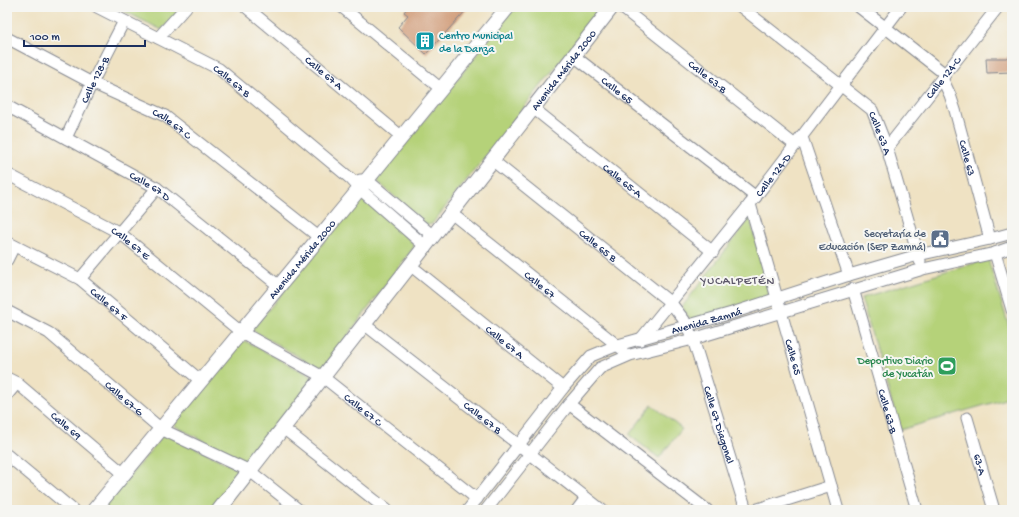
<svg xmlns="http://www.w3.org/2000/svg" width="1019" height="517" font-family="'Gochi Hand',sans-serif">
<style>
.green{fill:#b5d279;stroke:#68806c}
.building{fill:#d29f7d}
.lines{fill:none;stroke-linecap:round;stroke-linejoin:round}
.minor-casing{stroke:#858890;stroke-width:13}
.major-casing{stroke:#858890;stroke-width:16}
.minor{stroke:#fff;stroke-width:11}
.major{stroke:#fff;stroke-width:14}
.labels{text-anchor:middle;stroke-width:4;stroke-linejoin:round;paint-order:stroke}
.culture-label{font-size:11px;fill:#0d838f;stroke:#f6f6f2;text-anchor:start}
.street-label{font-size:11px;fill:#1b2f5e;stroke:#f6f6f2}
.service-label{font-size:11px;fill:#4e5e75;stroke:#f6f6f2;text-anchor:end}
.leisure-label{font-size:11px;fill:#27864d;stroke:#f6f6f2;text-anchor:end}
.neighbourhood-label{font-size:12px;letter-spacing:1px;fill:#5b5669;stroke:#f6f6f2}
</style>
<rect width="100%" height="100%" fill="#f6f6f2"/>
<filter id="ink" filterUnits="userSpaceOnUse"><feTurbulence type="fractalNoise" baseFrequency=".025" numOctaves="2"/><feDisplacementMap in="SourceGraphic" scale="8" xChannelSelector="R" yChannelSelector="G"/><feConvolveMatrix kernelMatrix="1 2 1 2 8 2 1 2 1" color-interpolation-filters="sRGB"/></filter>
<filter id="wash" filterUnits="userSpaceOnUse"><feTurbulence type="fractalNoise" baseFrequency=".012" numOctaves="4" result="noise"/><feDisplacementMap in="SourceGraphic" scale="16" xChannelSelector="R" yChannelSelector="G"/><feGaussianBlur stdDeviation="0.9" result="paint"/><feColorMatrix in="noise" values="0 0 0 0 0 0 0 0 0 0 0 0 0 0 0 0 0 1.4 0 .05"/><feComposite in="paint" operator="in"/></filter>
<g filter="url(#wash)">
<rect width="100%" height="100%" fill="#efe2c3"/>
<!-- green -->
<g class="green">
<path d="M116,7H181L162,30Z"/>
<path d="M515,7H603L432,224L427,225L378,182V178Z"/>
<path d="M365,200L412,242L414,247L322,370L252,330L357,201Z"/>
<path d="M750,218L770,298L693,324L682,307Z"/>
<path d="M988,259L1012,336V397L900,430L861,298Z"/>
<path d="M245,341L311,376L312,380L249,462H245L175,426V422L241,342Z"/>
<path d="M652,405L682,429L659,458L629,435Z"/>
<path d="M165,433L242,471L211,510H102Z"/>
</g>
<g id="blocks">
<!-- building -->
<g class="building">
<path d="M408,7H469L426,54L398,27L408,15L404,12Z"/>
<path d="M1012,56V72L987,73L986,58H1006Z"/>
</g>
</g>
</g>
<g filter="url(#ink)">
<use href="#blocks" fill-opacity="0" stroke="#858890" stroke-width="1"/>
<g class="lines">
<!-- minor casing -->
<g class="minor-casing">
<g id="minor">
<path id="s1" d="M97,7L219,69L351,179L360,189L425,246"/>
<path id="s2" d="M246,7L402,137"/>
<path d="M342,7L441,89"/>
<path id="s3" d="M621,7L795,145"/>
<path id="s4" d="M741,7L872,110L887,148L920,261"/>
<path d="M859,7L945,74"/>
<path id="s5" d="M7,38L92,83L165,116L320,238"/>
<path d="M158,38L186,7"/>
<path id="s6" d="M574,56L756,197"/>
<path id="s7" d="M942,78L950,95L955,110L990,239"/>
<path id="s8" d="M7,106L157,188L279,286"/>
<path id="s9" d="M533,108L713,252"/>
<path d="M802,137L849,275"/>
<path id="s10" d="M66,138L92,83L124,21"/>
<path id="s11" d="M887,148L998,7"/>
<path id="s12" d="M492,160L671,303L684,320L693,339L746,510"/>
<path id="s13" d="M7,174L120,233L241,332L323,377L477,499"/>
<path d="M360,180H367L433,236"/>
<path id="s14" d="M750,204L838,510"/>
<path id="s15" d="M451,213L622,349"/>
<path id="s16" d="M7,242L80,279L201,381"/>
<path d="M995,253L1012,310"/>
<path d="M7,260L14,246"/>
<path id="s17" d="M410,265L563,388"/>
<path d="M80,279L157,188"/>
<path id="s18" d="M853,289L917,510"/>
<path id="s19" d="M7,311L49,333L161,429L250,471L299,510"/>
<path id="s20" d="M364,324L602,510"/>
<path id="s21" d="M640,340L750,204L901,7"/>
<path id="s22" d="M7,378L17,383L124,474"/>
<path d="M7,395L17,383"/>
<path d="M569,404L707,510"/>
<path id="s23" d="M967,418L994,510"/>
<path d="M283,428L387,510"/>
<path d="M7,455L73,510"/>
<path id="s24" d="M468,510L563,388L591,356L618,345L732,313L849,275L918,255L990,239L1012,233"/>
<path d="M486,510L569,404L600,368L630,355L693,339L923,269L995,253L1012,247"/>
<path d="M577,510L586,498"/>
<path d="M755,510L831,486"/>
</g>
</g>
<!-- major casing -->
<g class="major-casing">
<g id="major">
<path id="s25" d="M94,510L352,198L508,7"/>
<path id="s26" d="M219,510L612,7"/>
</g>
</g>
<!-- minor -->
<use href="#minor" class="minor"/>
<!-- major -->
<use href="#major" class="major"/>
</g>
</g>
<!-- icons -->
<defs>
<g id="building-square" transform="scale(1)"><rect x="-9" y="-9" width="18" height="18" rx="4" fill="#0f9aa8" stroke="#f6f6f2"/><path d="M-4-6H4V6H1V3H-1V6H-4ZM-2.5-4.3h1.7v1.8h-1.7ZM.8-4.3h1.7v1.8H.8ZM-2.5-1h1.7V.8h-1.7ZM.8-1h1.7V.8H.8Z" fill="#fff"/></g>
<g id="civic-square" transform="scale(1)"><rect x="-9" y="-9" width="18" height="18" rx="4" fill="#5c6f8a" stroke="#f6f6f2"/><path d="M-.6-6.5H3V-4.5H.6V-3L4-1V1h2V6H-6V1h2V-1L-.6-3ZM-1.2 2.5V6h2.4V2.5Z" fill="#fff"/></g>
<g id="stadium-square" transform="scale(1)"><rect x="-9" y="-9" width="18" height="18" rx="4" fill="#2e9e5b" stroke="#f6f6f2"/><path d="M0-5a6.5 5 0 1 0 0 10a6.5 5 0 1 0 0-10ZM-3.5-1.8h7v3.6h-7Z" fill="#fff"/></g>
</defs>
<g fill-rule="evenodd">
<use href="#building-square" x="425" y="41"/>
<use href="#civic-square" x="940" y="239"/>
<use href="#stadium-square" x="947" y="366"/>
</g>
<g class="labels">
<!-- culture labels -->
<g class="culture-label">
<text x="439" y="39">Centro Municipal<tspan x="439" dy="13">de la Danza</tspan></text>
</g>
<!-- street labels -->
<g class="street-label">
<text dy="4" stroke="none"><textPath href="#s26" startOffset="559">Avenida Mérida 2000</textPath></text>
<text dy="4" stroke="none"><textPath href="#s2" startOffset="102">Calle 67 A</textPath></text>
<text dy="4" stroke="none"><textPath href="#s3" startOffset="111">Calle 63-B</textPath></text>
<text dy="4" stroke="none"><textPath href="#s11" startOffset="90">Calle 124-C</textPath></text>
<text dy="4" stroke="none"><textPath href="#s10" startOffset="65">Calle 128-B</textPath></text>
<text dy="4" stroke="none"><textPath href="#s1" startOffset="154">Calle 67 B</textPath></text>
<text dy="4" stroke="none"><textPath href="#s6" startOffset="55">Calle 65</textPath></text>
<text dy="4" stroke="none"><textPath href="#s5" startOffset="186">Calle 67 C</textPath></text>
<text dy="4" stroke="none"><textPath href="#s4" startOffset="191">Calle 63 A</textPath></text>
<text dy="4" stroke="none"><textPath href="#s7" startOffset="84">Calle 63</textPath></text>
<text dy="4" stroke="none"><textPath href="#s21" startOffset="212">Calle 124-D</textPath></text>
<text dy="4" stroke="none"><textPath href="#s9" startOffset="115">Calle 65-A</textPath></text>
<text dy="4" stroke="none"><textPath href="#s8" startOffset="164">Calle 67 D</textPath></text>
<text dy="4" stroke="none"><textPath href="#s13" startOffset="142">Calle 67 E</textPath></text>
<text dy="4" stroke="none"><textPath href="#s12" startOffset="136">Calle 65 B</textPath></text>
<text dy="4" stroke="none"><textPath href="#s25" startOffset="326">Avenida Mérida 2000</textPath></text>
<text dy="4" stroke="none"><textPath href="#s15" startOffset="114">Calle 67</textPath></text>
<text dy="4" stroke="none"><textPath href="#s16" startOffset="120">Calle 67 F</textPath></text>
<text dy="4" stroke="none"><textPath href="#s24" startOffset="318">Avenida Zamná</textPath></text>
<text dy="4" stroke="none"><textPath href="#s17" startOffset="122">Calle 67 A</textPath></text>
<text dy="4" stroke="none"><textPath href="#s14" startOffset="159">Calle 65</textPath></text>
<text dy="4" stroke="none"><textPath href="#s19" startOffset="147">Calle 67-G</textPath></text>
<text dy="4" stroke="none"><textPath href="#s13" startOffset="429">Calle 67 C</textPath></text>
<text dy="4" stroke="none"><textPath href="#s18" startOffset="127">Calle 63-B</textPath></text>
<text dy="4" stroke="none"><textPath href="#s20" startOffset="151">Calle 67 B</textPath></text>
<text dy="4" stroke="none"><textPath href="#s22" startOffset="76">Calle 69</textPath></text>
<text dy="4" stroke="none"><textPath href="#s12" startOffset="361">Calle 67 Diagonal</textPath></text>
<text dy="4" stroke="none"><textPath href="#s23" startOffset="48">63-A</textPath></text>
</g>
<!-- service labels -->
<g class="service-label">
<text x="926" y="237">Secretaría de<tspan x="926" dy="13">Educación (SEP Zamná)</tspan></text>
</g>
<!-- leisure labels -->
<g class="leisure-label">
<text x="933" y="364">Deportivo Diario<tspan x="933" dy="13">de Yucatán</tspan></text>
</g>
<!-- neighbourhood labels -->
<g class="neighbourhood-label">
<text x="738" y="284">YUCALPETÉN</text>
</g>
</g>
<!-- margin -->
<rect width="1019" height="517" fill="none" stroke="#f6f6f2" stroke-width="24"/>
<!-- scale -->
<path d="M24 40v6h121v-6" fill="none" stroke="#1b2f5e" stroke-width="2"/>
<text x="30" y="40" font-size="12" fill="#1b2f5e" stroke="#f6f6f2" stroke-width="3" paint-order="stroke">100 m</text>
</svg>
